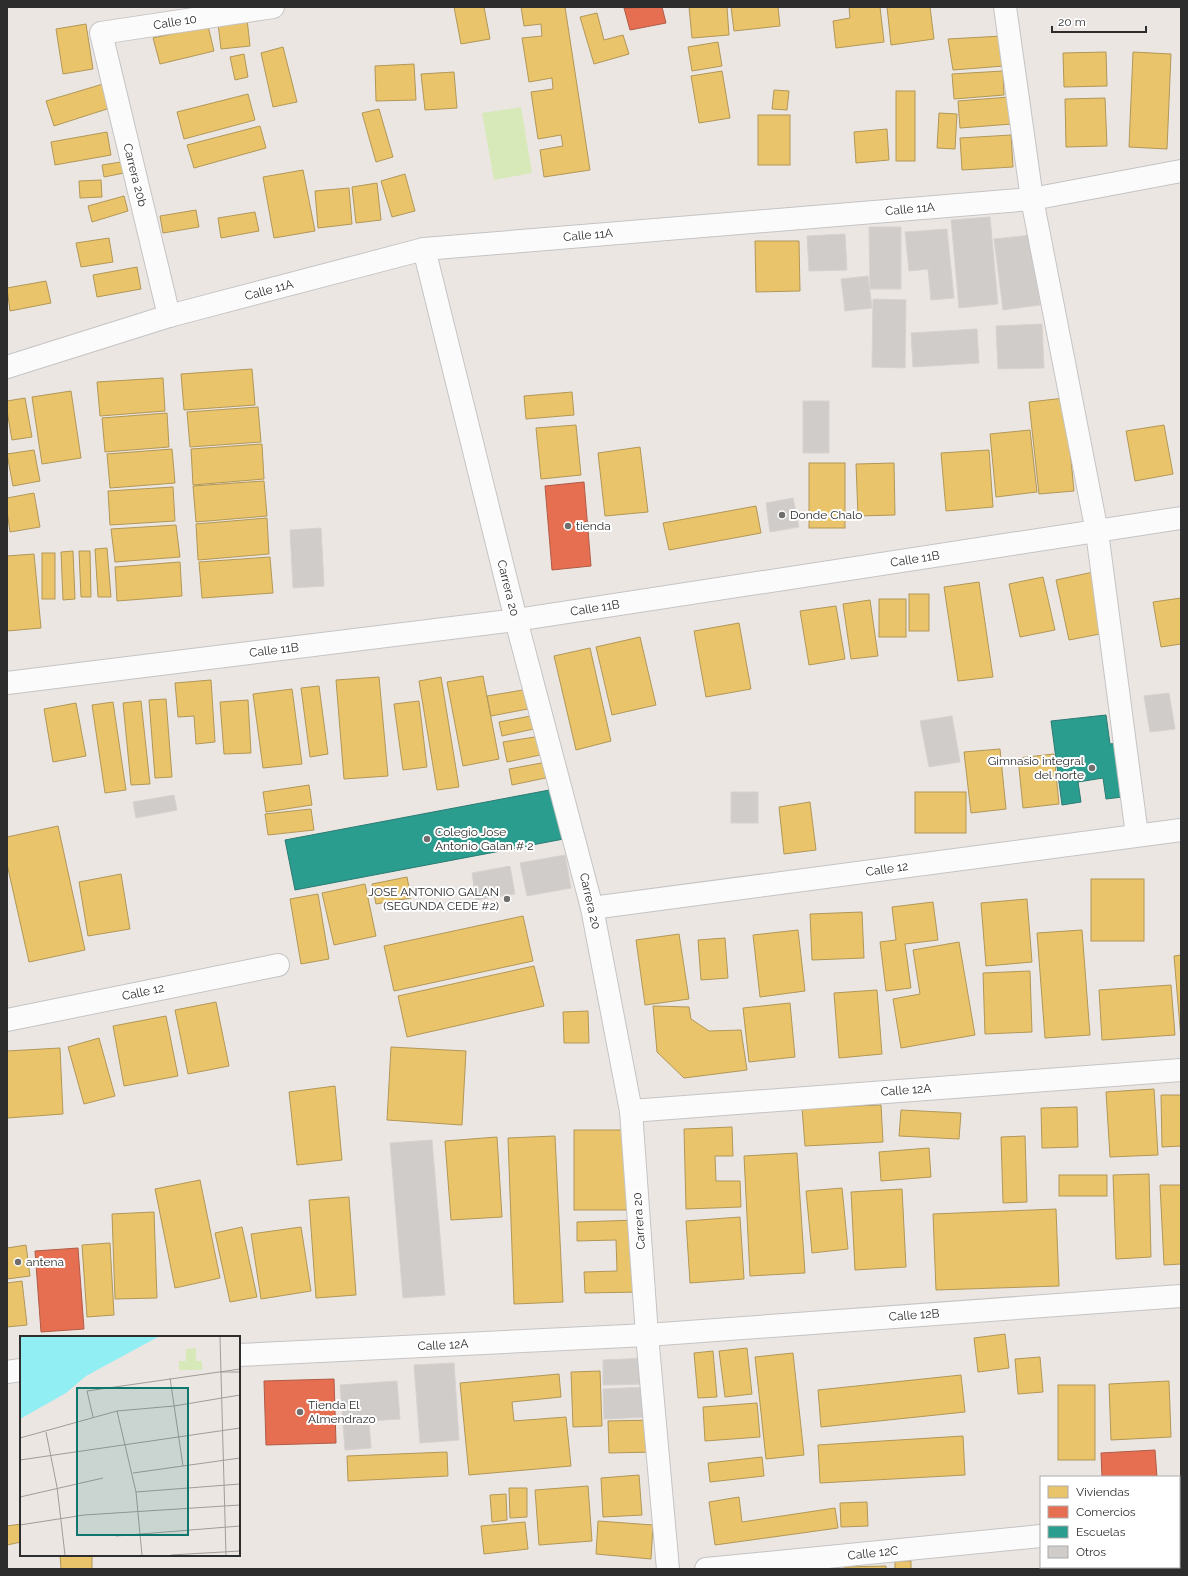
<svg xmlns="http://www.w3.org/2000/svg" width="1188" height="1576" font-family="Raleway,sans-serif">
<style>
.green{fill:#d7e9b9}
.homes{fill:#e9c46a;stroke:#b19758}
.shops{fill:#e76f51;stroke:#af5b46}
.schools{fill:#2a9d8f;stroke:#2b7b72}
.building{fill:#d0ccca;stroke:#d7d2cf}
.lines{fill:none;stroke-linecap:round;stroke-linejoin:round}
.minor-casing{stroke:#c5c4c4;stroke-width:24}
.minor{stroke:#fcfbfb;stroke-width:22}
.poi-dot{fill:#706e6d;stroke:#fff;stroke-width:1.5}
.labels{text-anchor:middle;stroke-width:4;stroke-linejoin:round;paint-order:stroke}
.street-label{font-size:12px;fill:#2d2d2d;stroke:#fff}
.poi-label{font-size:12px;fill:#2d2d2d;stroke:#fff;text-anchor:start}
.inset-road{fill:none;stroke:#a09c9a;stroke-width:1}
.view{fill:#0f766e;fill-opacity:0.15;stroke:#0f766e;stroke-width:2}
.inset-edge{fill:none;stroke:#2d2d2d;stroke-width:2}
</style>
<rect width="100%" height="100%" fill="#ece6e3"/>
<!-- green -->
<path class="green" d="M521,107L532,173L494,180L482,113Z"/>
<!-- homes -->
<g class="homes">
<path d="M454,7H484L490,39L461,44Z"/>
<path d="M521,7H565L590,170L544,177L540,150L563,146L561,135L538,139L531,92L553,89L552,78L529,82L522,38L542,36L541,24L524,26Z"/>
<path d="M689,7H727L729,35L692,38Z"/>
<path d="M731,7H778L780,26L734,31Z"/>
<path d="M849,7H880L884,42L836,48L833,21L850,18Z"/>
<path d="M887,7H930L934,39L891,45Z"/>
<path d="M597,13L604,40L623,35L629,54L594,64L580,17Z"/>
<path d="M247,19L250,46L221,49L218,23Z"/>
<path d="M86,24L93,69L63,74L56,29Z"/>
<path d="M208,26L214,51L160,64L153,38Z"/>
<path d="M1002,36L1004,66L953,70L948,39Z"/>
<path d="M718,42L722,66L692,71L688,47Z"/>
<path d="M283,47L297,102L273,107L261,53Z"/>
<path d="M1106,52L1107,86L1064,87L1063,53Z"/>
<path d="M1133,52L1171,54L1167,149L1129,147Z"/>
<path d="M244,54L248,77L235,80L230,57Z"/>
<path d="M414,64L416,100L376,101L375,66Z"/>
<path d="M722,71L730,118L699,123L691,76Z"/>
<path d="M1003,71L1004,95L954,99L952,74Z"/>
<path d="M454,72L457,108L425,110L421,74Z"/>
<path d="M103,84L110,108L54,126L46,101Z"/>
<path d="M774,90L789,91L787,110L772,109Z"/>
<rect x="896" y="91" width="19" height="70"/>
<path d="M248,94L255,120L184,139L177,112Z"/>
<path d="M1009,97L1012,124L960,128L958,101Z"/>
<path d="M1105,98L1107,146L1066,147L1065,99Z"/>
<path d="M379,109L393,157L376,162L362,113Z"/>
<path d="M939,113L957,114L955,149L937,148Z"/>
<rect x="758" y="115" width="32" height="50"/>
<path d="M260,126L266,148L194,168L187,145Z"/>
<path d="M887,129L889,160L856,163L854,132Z"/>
<path d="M107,132L111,155L55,165L51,142Z"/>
<path d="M1011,135L1013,167L962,170L960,138Z"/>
<path d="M127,161L129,172L104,177L102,165Z"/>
<path d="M303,170L315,231L274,238L263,177Z"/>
<path d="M405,174L415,211L392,217L381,181Z"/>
<path d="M101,180L102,197L80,198L79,181Z"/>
<path d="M377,183L381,220L356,223L352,187Z"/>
<path d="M349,188L352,224L318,228L315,191Z"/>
<path d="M124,196L128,211L92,222L88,206Z"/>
<path d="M196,210L199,227L163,233L160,216Z"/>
<path d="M255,212L259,231L221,238L218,218Z"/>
<path d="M109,238L113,262L81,267L76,243Z"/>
<path d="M755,241H799L800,291L756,292Z"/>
<path d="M137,267L141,289L97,297L93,275Z"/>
<path d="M46,281L51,303L10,311L7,288Z"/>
<path d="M252,369L255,405L184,410L181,374Z"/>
<path d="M163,378L165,411L100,416L97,382Z"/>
<path d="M71,391L81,458L42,464L32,397Z"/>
<path d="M572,392L574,415L526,419L524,396Z"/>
<path d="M25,398L32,437L12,440L7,411V401Z"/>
<path d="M1065,398L1074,491L1039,494L1029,402Z"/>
<path d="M258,407L261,442L190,447L187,412Z"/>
<path d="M167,413L169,447L105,452L102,418Z"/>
<path d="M576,425L581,475L541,479L536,428Z"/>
<path d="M1164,425L1173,474L1135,481L1126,431Z"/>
<path d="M1030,430L1037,492L996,497L990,434Z"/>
<path d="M262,444L264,479L193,485L191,449Z"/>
<path d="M640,447L648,512L605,516L598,453Z"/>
<path d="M172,449L175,483L110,488L107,454Z"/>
<path d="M34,450L40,481L13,486L7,454Z"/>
<path d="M989,450L993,507L946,511L941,453Z"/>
<rect x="809" y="463" width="36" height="65"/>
<path d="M894,463L895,515L858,516L856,464Z"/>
<path d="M264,481L267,516L196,522L193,486Z"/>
<path d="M173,487L175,521L110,525L108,491Z"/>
<path d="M34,493L40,527L10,532L7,511V498Z"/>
<path d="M756,506L761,533L669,550L663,523Z"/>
<path d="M267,518L269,554L198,560L196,524Z"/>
<path d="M176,525L180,557L115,562L111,529Z"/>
<path d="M107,548L111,597H98L95,549Z"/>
<path d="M73,551L75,599L63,600L61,552Z"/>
<path d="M79,551H90L91,597H81Z"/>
<rect x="42" y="553" width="13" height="46"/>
<path d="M34,554L41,628L7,631V556Z"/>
<path d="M270,557L273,593L202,598L199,562Z"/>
<path d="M180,562L182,596L117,601L115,567Z"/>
<path d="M1098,571L1110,632L1069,640L1056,580Z"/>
<path d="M1043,577L1055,630L1020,637L1009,584Z"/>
<path d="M979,582L993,677L958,681L944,587Z"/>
<rect x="909" y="594" width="20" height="37"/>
<path d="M1181,598V644L1161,647L1153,602Z"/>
<rect x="879" y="599" width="27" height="38"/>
<path d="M870,600L878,656L851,659L843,604Z"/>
<path d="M836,606L845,659L809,665L800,611Z"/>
<path d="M739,623L751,689L706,697L694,631Z"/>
<path d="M640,637L656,705L612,715L596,647Z"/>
<path d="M590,648L611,741L576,750L554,656Z"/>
<path d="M483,676L499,759L463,766L447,682Z"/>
<path d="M379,677L388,776L344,779L336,680Z"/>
<path d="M441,677L459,787L437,790L419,681Z"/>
<path d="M211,680L215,742L196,744L194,716L178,717L175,683Z"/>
<path d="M319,686L328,754L310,757L301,688Z"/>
<path d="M292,689L302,764L263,768L253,694Z"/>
<path d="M529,689L533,708L491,716L487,696Z"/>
<path d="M166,699L172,777L155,778L149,700Z"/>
<path d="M248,700L251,753L224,754L220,702Z"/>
<path d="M141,701L150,784L131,785L123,703Z"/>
<path d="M419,701L427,767L403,770L394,704Z"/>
<path d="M113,702L126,790L105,793L92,705Z"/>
<path d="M76,703L86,756L53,762L44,709Z"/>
<path d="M536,715L538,728L502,736L499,722Z"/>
<path d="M541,736L545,754L507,762L503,742Z"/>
<path d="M1000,749L1006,809L971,813L964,752Z"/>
<path d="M1054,754L1059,804L1023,808L1018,758Z"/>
<path d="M552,761L555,776L512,785L509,769Z"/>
<path d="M309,785L312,805L266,812L263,792Z"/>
<rect x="915" y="792" width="51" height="41"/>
<path d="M810,802L816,850L784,854L779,807Z"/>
<path d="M311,809L314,830L268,835L265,814Z"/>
<path d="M58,826L85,950L29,962L7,864V837Z"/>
<path d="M121,874L130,929L88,936L79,882Z"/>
<path d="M407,877L411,898L376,904L372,884Z"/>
<rect x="1091" y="879" width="53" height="62"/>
<path d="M365,884L376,936L334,945L322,893Z"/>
<path d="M318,894L329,959L301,964L290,899Z"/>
<path d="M1027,899L1032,962L986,966L981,903Z"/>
<path d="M933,902L938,940L905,944L911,988L886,991L880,942L896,940L892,907Z"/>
<path d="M862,912L864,958L812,960L810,914Z"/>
<path d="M523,916L533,961L394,991L384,946Z"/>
<path d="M798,930L805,991L760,997L753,935Z"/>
<path d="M1082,930L1090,1035L1045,1038L1037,933Z"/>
<path d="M679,934L689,999L645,1005L636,940Z"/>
<path d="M725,938L728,978L701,980L698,940Z"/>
<path d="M959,942L975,1035L901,1048L893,999L920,994L913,950Z"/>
<path d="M1181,955V1039L1174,956Z"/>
<path d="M534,966L544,1006L407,1037L398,996Z"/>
<path d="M1030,971L1032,1032L985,1034L983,973Z"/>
<path d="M1171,985L1175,1035L1102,1040L1099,990Z"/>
<path d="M877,990L882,1054L839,1058L834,993Z"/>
<path d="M216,1002L229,1066L188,1074L175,1010Z"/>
<path d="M790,1003L795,1057L749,1062L743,1008Z"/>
<path d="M653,1006L689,1007L691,1019L709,1031L741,1030L747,1070L684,1078L657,1052Z"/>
<path d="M588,1011L589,1043H564L563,1012Z"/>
<path d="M166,1016L178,1076L124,1086L113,1026Z"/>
<path d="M99,1038L115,1096L84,1104L68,1047Z"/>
<path d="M391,1047L466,1051L462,1125L387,1120Z"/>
<path d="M60,1048L63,1114L7,1118V1051Z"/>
<path d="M335,1086L342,1160L297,1165L289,1092Z"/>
<path d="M1154,1089L1158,1155L1110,1157L1106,1092Z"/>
<path d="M1161,1095H1181V1146L1162,1147Z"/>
<path d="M881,1105L883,1142L805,1146L802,1108Z"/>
<path d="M1077,1107L1078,1147L1042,1148L1041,1108Z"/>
<path d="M901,1110L961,1113L959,1139L899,1136Z"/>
<path d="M732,1127L733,1156H715L716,1181H740L741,1207L686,1209L684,1129Z"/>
<rect x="574" y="1130" width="55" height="80"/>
<path d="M555,1136L563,1302L514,1304L508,1138Z"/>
<path d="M1025,1136L1027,1202L1003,1203L1001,1137Z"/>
<path d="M497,1137L502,1217L451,1220L445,1141Z"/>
<path d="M929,1148L931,1177L881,1181L879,1152Z"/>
<path d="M797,1153L805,1273L750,1276L744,1156Z"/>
<path d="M1149,1174L1151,1257L1116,1259L1113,1175Z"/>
<rect x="1059" y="1175" width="48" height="21"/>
<path d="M200,1180L220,1278L175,1288L155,1189Z"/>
<path d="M1160,1185H1181V1264L1164,1265Z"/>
<path d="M842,1188L848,1249L812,1253L806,1191Z"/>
<path d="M902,1189L906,1267L855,1270L851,1192Z"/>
<path d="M349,1197L356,1295L316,1298L309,1200Z"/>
<path d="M1056,1209L1059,1286L936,1290L933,1214Z"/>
<path d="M154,1212L157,1298L115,1299L112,1214Z"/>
<path d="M740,1217L744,1279L690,1283L686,1221Z"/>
<path d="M638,1220L640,1292L585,1293L584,1272L617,1271L616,1240L577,1241V1222Z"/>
<path d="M242,1227L257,1297L230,1302L215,1233Z"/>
<path d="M301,1227L311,1291L261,1299L251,1234Z"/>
<path d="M110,1243L114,1315L87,1317L82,1245Z"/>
<path d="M26,1245L30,1276L7,1279V1248Z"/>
<path d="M22,1281L27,1325L7,1327V1283Z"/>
<path d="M1005,1334L1009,1368L978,1372L974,1338Z"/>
<path d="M747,1348L752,1394L725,1397L719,1351Z"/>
<path d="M713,1351L717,1397L698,1398L694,1353Z"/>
<path d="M793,1353L804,1455L766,1459L755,1357Z"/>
<path d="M1040,1357L1043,1392L1018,1394L1015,1359Z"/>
<path d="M600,1371L602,1426L573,1427L571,1372Z"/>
<path d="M559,1374L561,1397L512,1402L514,1421L566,1417L571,1466L469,1475L460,1383Z"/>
<path d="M961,1375L965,1412L821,1427L818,1390Z"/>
<path d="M1169,1381L1171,1437L1111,1440L1109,1384Z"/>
<rect x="1058" y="1385" width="37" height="75"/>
<path d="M757,1403L760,1437L705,1441L703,1407Z"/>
<path d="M653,1420L654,1452L609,1453L608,1421Z"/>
<path d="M963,1436L965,1475L820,1483L818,1445Z"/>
<path d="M447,1452L448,1476L348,1481L347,1456Z"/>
<path d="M762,1457L764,1476L710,1482L708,1463Z"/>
<path d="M639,1475L642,1515L603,1517L601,1478Z"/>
<path d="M588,1486L592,1541L539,1545L535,1490Z"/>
<path d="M509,1488H527V1517L510,1518Z"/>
<path d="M506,1494L507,1520L492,1522L490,1495Z"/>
<path d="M739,1497L742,1522L835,1508L838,1528L715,1545L709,1502Z"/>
<path d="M867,1502L868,1526L841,1527L840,1503Z"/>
<path d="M598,1521L653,1525L651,1559L596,1554Z"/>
<path d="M525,1522L528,1549L484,1554L481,1526Z"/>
<path d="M21,1524V1542L7,1545V1526Z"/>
<rect x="1179" y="1543" width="2" height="26"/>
<path d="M60,1555H92V1569H61Z"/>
<rect x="895" y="1561" width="16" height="8"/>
<path d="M886,1566V1569H844V1567Z"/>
<rect x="1084" y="1567" width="26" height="2"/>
</g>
<!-- shops -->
<g class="shops">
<path d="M662,7L666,23L630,30L624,8Z"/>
<path d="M584,482L591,566L552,570L545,486Z"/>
<path d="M78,1248L84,1329L41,1332L35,1251Z"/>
<path d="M334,1379L336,1443L266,1445L264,1381Z"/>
<path d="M1155,1450L1157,1477H1102L1101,1453Z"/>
</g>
<!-- schools -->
<g class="schools">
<path d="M1106,715L1110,744L1124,742L1131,796L1106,799L1103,778L1078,782L1081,802L1062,805L1051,721Z"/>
<path d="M560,788L569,838L295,890L285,840Z"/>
</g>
<!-- building -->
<g class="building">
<path d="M990,217L998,304L959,308L951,220Z"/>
<path d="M869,227H901V289H870Z"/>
<path d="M947,229L954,298L931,300L928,269L909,271L905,232Z"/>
<path d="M845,234L847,270L809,271L807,236Z"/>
<path d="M1031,235L1040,305L1003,310L994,239Z"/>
<path d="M868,276L872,308L845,311L841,279Z"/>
<path d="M873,299L906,300L905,368L872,367Z"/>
<path d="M1042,324L1044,368L998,369L996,326Z"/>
<path d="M977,329L979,363L913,367L911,333Z"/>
<rect x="803" y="401" width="26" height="52"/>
<path d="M793,498L799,527L770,532L766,503Z"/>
<path d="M321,528L324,586L293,588L290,530Z"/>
<path d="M1169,693L1175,729L1150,732L1144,696Z"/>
<path d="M952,716L960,762L929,767L920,721Z"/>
<rect x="731" y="792" width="27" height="31"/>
<path d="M174,795L177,810L136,818L133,802Z"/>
<path d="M565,855L571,888L527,896L520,863Z"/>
<path d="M510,866L515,894L476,900L472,873Z"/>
<path d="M432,1140L445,1295L403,1298L390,1143Z"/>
<path d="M647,1358L648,1384L603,1385V1360Z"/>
<path d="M454,1363L459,1440L420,1443L414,1365Z"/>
<path d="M397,1381L400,1419L369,1421L371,1448L345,1450L340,1385Z"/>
<path d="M648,1387L649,1417L604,1419L603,1389Z"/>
</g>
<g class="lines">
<!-- minor casing -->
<g class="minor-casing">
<g id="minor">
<path d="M1005,7L1032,199L1097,532L1137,835"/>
<path d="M424,249L516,620L592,908L631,1111L647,1335L668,1569"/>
<path d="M169,316L101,33L273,7"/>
<path d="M7,367L169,316L424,249L1032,199L1181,171"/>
<path d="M7,683L516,620L1181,518"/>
<path d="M592,908L1181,830"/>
<path d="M7,1020L278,965"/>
<path d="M631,1111L1181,1070"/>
<path d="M239,1355L647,1335L1181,1296"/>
<path d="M7,1372L21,1370"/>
<path d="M1179,1522H1181"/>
<path d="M706,1569L1041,1536"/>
</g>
</g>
<!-- minor -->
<use href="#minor" class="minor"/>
</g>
<!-- markers -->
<g class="poi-dot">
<circle cx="782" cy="515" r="4"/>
<circle cx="568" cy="526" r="4"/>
<circle cx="1092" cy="768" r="4"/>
<circle cx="427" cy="839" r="4"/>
<circle cx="507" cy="899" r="4"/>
<circle cx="18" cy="1262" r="4"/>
<circle cx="300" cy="1412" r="4"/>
</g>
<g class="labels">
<!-- street labels -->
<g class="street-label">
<text transform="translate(175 22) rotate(-9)" y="4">Calle 10</text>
<text transform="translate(135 175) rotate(76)" y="4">Carrera 20b</text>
<text transform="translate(910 209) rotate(-5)" y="4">Calle 11A</text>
<text transform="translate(588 235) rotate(-5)" y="4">Calle 11A</text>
<text transform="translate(269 290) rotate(-15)" y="4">Calle 11A</text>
<text transform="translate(915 559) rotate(-9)" y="4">Calle 11B</text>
<text transform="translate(508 588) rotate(76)" y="4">Carrera 20</text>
<text transform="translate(595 608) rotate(-9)" y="4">Calle 11B</text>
<text transform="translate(274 650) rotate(-7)" y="4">Calle 11B</text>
<text transform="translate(887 869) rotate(-8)" y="4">Calle 12</text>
<text transform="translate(590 901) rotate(77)" y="4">Carrera 20</text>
<text transform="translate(143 992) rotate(-12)" y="4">Calle 12</text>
<text transform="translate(906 1090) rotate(-4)" y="4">Calle 12A</text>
<text transform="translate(639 1221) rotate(-94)" y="4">Carrera 20</text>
<text transform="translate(914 1315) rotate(-4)" y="4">Calle 12B</text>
<text transform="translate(443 1345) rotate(-3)" y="4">Calle 12A</text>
<text transform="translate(873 1553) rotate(-6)" y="4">Calle 12C</text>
</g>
<!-- poi labels -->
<g class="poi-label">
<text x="790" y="519">Donde Chalo</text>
<text x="576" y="530">tienda</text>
<text x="1084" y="765" text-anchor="end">Gimnasio integral<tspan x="1084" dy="14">del norte</tspan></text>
<text x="435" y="836">Colegio Jose<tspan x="435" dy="14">Antonio Galan # 2</tspan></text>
<text x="499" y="896" text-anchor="end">JOSE ANTONIO GALAN<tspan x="499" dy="14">(SEGUNDA CEDE #2)</tspan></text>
<text x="26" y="1266">antena</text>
<text x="308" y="1409">Tienda El<tspan x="308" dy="14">Almendrazo</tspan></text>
</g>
</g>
<!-- overview -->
<g transform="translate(20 1336)">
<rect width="220" height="220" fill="#ece6e3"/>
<path d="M176,12V25H182V34H159V25H166V13Z" fill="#d7e9b9"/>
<path d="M0,1H138L66,40L46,57L0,83Z" fill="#91eff3"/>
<path class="inset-road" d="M200,1L206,219M200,36H220M150,42L163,130M97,75L116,156L122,219M73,81L67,55L220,33M26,96L37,151L45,219M0,102L97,75L154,70L220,59M0,124L220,92M113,137L220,122M116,156L220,148M0,161L83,142M0,189L64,179L220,169M96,200L220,190M151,219L220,215"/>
<path class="view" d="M57,52H168V199H57Z"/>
<rect width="220" height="220" class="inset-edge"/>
</g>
<!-- border -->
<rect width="1188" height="1576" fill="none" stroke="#2d2d2d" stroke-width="16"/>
<!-- legend -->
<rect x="1040" y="1476" width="140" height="92" fill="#ffffff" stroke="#ababab"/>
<rect x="1048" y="1486" width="20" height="12" fill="#e9c46a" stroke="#ababab"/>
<text x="1076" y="1496" font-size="12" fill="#2d2d2d">Viviendas</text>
<rect x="1048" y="1506" width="20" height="12" fill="#e76f51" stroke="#ababab"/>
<text x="1076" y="1516" font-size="12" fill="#2d2d2d">Comercios</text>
<rect x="1048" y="1526" width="20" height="12" fill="#2a9d8f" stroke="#ababab"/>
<text x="1076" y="1536" font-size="12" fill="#2d2d2d">Escuelas</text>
<rect x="1048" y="1546" width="20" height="12" fill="#d0ccca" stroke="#ababab"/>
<text x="1076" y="1556" font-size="12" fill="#2d2d2d">Otros</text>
<!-- scale -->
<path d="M1052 26v6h94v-6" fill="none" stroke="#2d2d2d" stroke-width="2"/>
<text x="1058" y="26" font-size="12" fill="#2d2d2d" stroke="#ffffff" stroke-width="3" paint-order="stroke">20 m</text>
</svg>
